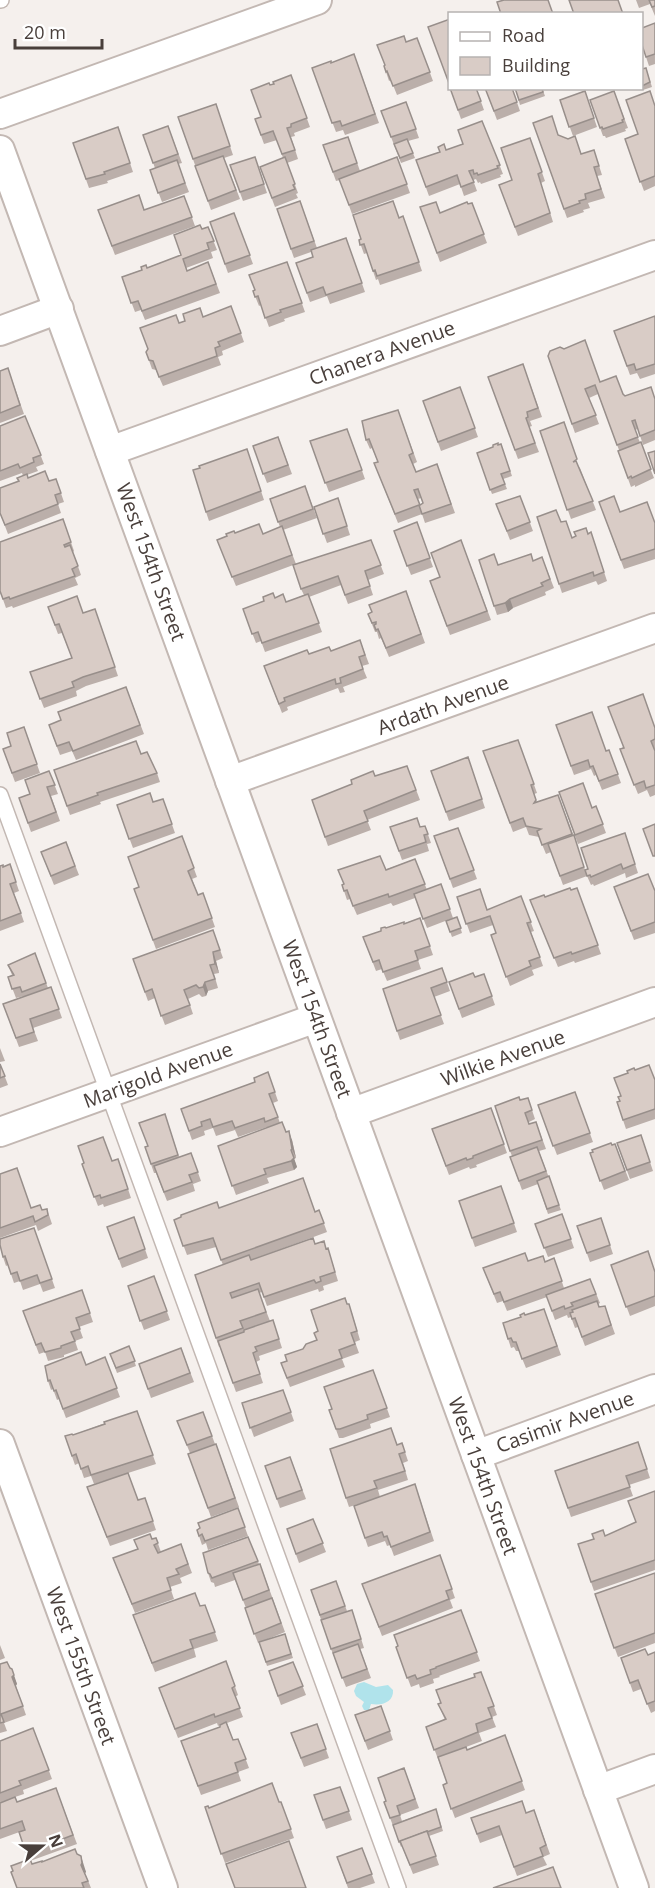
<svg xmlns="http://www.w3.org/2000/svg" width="655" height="1888" font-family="'Open Sans',sans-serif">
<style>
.water{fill:#b0e3eb}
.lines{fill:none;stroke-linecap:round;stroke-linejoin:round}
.lane-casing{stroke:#c3b8b3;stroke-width:18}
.street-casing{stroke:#c3b8b3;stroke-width:32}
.lane{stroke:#fff;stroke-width:15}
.street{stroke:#fff;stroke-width:28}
.wall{fill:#bbafaa;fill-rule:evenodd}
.shaded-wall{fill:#988f8b}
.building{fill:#d9ccc6;stroke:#988f8b;stroke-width:1.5;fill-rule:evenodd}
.labels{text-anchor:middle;stroke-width:4.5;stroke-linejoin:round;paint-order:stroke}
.street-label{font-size:20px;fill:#493f3b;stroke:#fff}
</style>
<rect width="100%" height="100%" fill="#f5f0ed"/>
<!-- water -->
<path class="water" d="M364,1682L376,1687L388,1685L393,1690C394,1702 382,1706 371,1704L369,1710H364L362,1706L364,1702L356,1696L354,1691L357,1684Z"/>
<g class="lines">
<!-- lane casing -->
<g class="lane-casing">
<g id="lane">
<path d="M0,0H1"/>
<path d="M0,795L398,1888"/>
</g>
</g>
<!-- street casing -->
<g class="street-casing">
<g id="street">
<path d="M0,114L317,0"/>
<path d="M0,150L634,1888"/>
<path d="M0,331L59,309"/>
<path d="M110,451L655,255"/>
<path d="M230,781L655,628"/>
<path d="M351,1113L655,1002"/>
<path d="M0,1132L316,1018"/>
<path d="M0,1444L163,1888"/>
<path d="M476,1455L655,1389"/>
<path d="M598,1790L655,1769"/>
</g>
</g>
<!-- lane -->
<use href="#lane" class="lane"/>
<!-- street -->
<use href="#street" class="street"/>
</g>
<!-- wall -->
<g class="wall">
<path d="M636,0H655V16L650,4L639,8Z"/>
<path d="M655,23V64L649,66L642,45Z"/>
<path d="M417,38L433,81L397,95L391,80L389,81L384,66L385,65L406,42Z"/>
<path d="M354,54L379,123L345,135L343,130L336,132L312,68L331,63Z"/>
<path d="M646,68L652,87L643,90L642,87V69Z"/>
<path d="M291,75L310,127L294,133L295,136L291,137L298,159L287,163L298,193L296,194L298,198L275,207L260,167L283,158L277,140L264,144L255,119L261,117L270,85Z"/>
<path d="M450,88H476L484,110L461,119Z"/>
<path d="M485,88H512L520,111L497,120Z"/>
<path d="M515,88H542L545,96L520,105Z"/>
<path d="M585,91L597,127L573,136L560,100Z"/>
<path d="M614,91L628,128L625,129L626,131L606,138L605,136H603L590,100Z"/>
<path d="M406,102L419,138L408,141L415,158L401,163L381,111Z"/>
<path d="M216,104L233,155L224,158L240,199L211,210L178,117Z"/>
<path d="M655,105V186L644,191L625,139L638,134Z"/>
<path d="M482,121L503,174L500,175L501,177L481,184L480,182L478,183L476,179L473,180L477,191L464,196L460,184L429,196L416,160L463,144Z"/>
<path d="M533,123L558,135L582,154L594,150L602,175L597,176L605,198L588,203L590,208L583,210L584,212L567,218Z"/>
<path d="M168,126L182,163L178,164L189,192L162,202L150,170L155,168L143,135Z"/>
<path d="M118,127L133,172L107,181L108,183L89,188L73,143Z"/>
<path d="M348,137L360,171L397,157L410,193L352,214L340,180L336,181L323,145Z"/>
<path d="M530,138L545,181L541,183L553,222L518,236L499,185L512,180Z"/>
<path d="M255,157L267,193L243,201L230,165Z"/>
<path d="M184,196L195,226L115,255L98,210H144Z"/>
<path d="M300,201L317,248L346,238L365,292L330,304L327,296L310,302L296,263L313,257L311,252L294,258L277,209Z"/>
<path d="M472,203L487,243L440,262L420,207L440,213Z"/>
<path d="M234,213L253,264L228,273L210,222Z"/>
<path d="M403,216L422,271L380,285L378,279L376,280L367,253L364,254L359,240Z"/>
<path d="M208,227L217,250L211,252L213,258L186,268L187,271L208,262L220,293L145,320L141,310L135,312L122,277L181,255L202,229Z"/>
<path d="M287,262L305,312L284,319L285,321L269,327L261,305L259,306L253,291Z"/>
<path d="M231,306L244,342L222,351L223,355L218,357L221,365L163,386L156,370L152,369L146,352L179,323L203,317Z"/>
<path d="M655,316V374L640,379L637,373L630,375L614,331Z"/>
<path d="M548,356L600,382L625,396L655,399V440L643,445L638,429L635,430L654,478L635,487V485L631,487L618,451L619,450L598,394L589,398L599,424L575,433Z"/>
<path d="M523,364L542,417L530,421L532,426L529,427L539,452L518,459L488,377Z"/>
<path d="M8,368L24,414L0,423V371Z"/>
<path d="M460,387L478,437L441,451L423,401Z"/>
<path d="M398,410L417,462L413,464L416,472L437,464L455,513L425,523L422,514L398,523L374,463L378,462L372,448L370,449L366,440ZM421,498L423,503L420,505L418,499Z"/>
<path d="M25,416L44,464L36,467L38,471L27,475L28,478L49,481L56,479L64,502L58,504L61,513L8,534L0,513L19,481L23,476L22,473L0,481V426Z"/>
<path d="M347,429L365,479L329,492L310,441Z"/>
<path d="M540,431L580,468L596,510L571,519Z"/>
<path d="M278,437L292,474L267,483L253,446Z"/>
<path d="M501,444L512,476L503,479L507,489L492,494L477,453Z"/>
<path d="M247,449L264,500L209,521L206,512Z"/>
<path d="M305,486L317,518L283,530L296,564L236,586L217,540L235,533L263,534L280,527L270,499Z"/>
<path d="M520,496L533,531L510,540L496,504Z"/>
<path d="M338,498L350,535L327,543L314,507Z"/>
<path d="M599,502L620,512L655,523V559L624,569Z"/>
<path d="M537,517L561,522L572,538L591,532L607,581L598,585L596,581L562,593Z"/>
<path d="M63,519L74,551L73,552L81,575L75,578L78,585L13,608L12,606L6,608L0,591Z"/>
<path d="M417,522L433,567L411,575L394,531Z"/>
<path d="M371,540L384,574L368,580L373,595L348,604L341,585L309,597L322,632L265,652L261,641L256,643L243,609L275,598L286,602L304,595L301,589Z"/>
<path d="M461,540L491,620L450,635L430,581L440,577Z"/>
<path d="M542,557L554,588L545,592L546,595L513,608L508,612L497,615L479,560L498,565L533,561Z"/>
<path d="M406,591L425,643L389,657L381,638L379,639L377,632H375L368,614Z"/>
<path d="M48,607L83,613L95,609L118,676L86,686L76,691L77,696L44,708L30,672L72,658L62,633L58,634Z"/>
<path d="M360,640L369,664L362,666L367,678L343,687L345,692L340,693L338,688L287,707L288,710L282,713L264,666L309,654L331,651Z"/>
<path d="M126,687L144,734L76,760L72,751L60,755L52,734L61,720L58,712Z"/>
<path d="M556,725L606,751L609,750L621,783L602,790L596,775L594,776L591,769L574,775Z"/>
<path d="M24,727L40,773L15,782L3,749L11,746Z"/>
<path d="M655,728V795L650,797L647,790L638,794L620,749Z"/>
<path d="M518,740L537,793L534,794L537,802L558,795L577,844L585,870L628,842L638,873L626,878L625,873L594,886L593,884L591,885L587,876L563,885L551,852L546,854L539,837L529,835L526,827L513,832L483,751Z"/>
<path d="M141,754L157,773L160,782L100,802L101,804L70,815L54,770Z"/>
<path d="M468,757L485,808L449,821L431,771Z"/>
<path d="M407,766L420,800L367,820L371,830L328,846L312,800L375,776Z"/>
<path d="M49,771L58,794L51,796L60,821L31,832L19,798L30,794Z"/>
<path d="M559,792L592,808L596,806L606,833L578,844Z"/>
<path d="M163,799L175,833L133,848L117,805L153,802Z"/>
<path d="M425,826L431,843L427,844L429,851L402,860L390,827H420Z"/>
<path d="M458,828L477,879L453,888L434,836Z"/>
<path d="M182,836L197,877L192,879L198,895L203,893L215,927L156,949L134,889L139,887Z"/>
<path d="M66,842L79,875L54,885L41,852Z"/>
<path d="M415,859L427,890L441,884L453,918L427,928L415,898L393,906L391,903L357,915L350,899L347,900L342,885Z"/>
<path d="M10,864L19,891L14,893L24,922L0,931V866L3,867Z"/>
<path d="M614,887L655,891V933L634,940Z"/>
<path d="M577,888L601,954L575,963L574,961L558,967L534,909L545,897Z"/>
<path d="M521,896L534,931L531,932L543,966L532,970L534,975L510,986L491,935L496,933L493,925L470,933L457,897L487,910Z"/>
<path d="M457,917L462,933L452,937L446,921Z"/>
<path d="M420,918L433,955L418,960L421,969L387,981L382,969L376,971L363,937Z"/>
<path d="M213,930L223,958L216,961L219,973L214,974L218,988L208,991L206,996L202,997L199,994L188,999L193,1014L165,1025L155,998L148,1001L133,959Z"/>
<path d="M35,953L48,988L51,987L62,1018L33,1028L38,1041L19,1047L3,1004L24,996L16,998L8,977L12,975L8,965Z"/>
<path d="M442,968L450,991L434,997L444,1024L400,1040L383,989Z"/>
<path d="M484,974L495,1005L462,1018L449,982L475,977Z"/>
<path d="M0,1048L5,1061L0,1062Z"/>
<path d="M0,1064L8,1085L0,1088Z"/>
<path d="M635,1070L655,1080V1119L626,1129L617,1102L620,1101L621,1096Z"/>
<path d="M268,1072L278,1101L273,1103L280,1123L292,1140L296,1158L294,1159L297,1167L294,1170L267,1178L269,1183L236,1195L218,1146L267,1128V1127L238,1137L235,1130L216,1136L213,1128L204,1131L205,1135L192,1140L181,1109L255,1082Z"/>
<path d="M575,1092L593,1142L557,1155L538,1105Z"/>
<path d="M528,1098L535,1119L529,1122V1124L536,1122L546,1149L539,1151L561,1210L548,1214L538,1184L522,1190L510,1157L512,1156L510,1151L520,1100Z"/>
<path d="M491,1108L507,1153L476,1165L477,1167L470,1169L469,1167L449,1175L432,1129Z"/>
<path d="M165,1114L179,1157L191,1153L201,1181L193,1184L195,1191L167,1201L156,1173H154L145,1147L148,1146Z"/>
<path d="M641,1135L653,1171L630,1179L617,1143Z"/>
<path d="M615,1144L629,1180L604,1190L590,1153Z"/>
<path d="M118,1159L131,1198L104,1207L103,1204L98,1206L82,1164L112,1161Z"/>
<path d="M0,1174L31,1208L42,1210L47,1209L52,1224L38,1231L36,1225L0,1238Z"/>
<path d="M501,1186L517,1232L475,1247L459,1201Z"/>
<path d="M219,1208L315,1212L319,1210L327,1232L251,1260L315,1244L326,1249L328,1248L338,1281L323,1286L324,1290L319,1292L318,1289L267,1306L262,1292L259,1293L270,1321L273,1320L282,1348L259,1356L260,1360L256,1362L263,1383L236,1392L220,1347H219L216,1338L223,1265L216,1247L187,1255L174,1220Z"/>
<path d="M562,1214L574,1248L548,1257L535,1224Z"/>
<path d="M134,1217L148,1258L122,1268L107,1227Z"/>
<path d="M601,1218L613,1254L590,1262L577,1226Z"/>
<path d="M34,1228L55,1288L43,1292L40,1284L23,1290L20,1281L14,1283L8,1265L6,1266L3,1257Z"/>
<path d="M554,1258L564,1288L590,1279L600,1303L598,1304L599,1307L605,1306L615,1334L585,1346L578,1327L575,1328L571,1317L568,1318L567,1315L555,1320L547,1297L507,1311L503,1301L497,1303L483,1268L528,1261L545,1262Z"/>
<path d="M611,1265L655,1271V1306L630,1316Z"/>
<path d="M154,1276L170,1320L144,1330L128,1286Z"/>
<path d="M82,1290L93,1322L79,1327L83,1338L75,1341L78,1350L64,1355V1357L48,1361L45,1352L39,1354L23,1311Z"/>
<path d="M347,1304L352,1313L360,1340L355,1342L359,1353L342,1359L345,1367L290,1387L281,1363L287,1361L303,1349L317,1340L318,1331Z"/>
<path d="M544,1309L561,1355L526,1368L519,1351H516L514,1347L511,1348L503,1323Z"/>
<path d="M129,1346L136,1366L117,1373L110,1354Z"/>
<path d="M181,1348L194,1382L151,1398L139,1364Z"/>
<path d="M105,1357L120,1397L66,1418L59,1399L57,1400L53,1389L51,1390L48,1381Z"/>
<path d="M373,1370L390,1417L370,1424L371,1428L343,1438H339L329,1410L332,1409Z"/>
<path d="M283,1390L294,1421L254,1437L242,1403Z"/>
<path d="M137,1411L156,1464L128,1473L138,1500L145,1498L156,1530L110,1546L87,1487L110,1479L94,1484L91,1476L84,1478L79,1463L75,1465L65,1436L73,1435Z"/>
<path d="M203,1412L215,1444H216L239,1507L211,1517L188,1454L190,1453L177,1421Z"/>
<path d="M638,1442L650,1478L629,1485L633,1496L571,1517L555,1471Z"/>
<path d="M397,1445L405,1452L408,1461L403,1463L408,1480L378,1490L380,1497L349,1507L346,1498Z"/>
<path d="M290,1457L306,1499L280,1508L265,1466Z"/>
<path d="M655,1491V1570L594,1591L578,1544L594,1539L603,1530L605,1536L636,1522Z"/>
<path d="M418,1493L434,1541L394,1556L390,1545L387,1546L385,1541L368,1547L354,1506Z"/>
<path d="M238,1508L248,1536L208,1550L206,1543L202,1545L197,1530Z"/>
<path d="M313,1519L326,1552L299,1563L287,1529Z"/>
<path d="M248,1537L259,1564H260L285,1632L258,1643L245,1608H246L235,1580L215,1587L214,1583L211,1582L208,1573Z"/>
<path d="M156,1538L161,1552L181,1544L192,1573L180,1578L182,1583L170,1587L174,1599L135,1613L113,1558L138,1549L152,1539Z"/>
<path d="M440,1555L455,1598L450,1600L453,1608L382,1636L362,1584Z"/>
<path d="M655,1573V1643L618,1657L595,1594Z"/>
<path d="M336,1581L347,1611L352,1610L364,1648L360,1649L371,1678L346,1687L331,1649L311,1590Z"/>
<path d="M205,1605L218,1641L194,1649L196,1657L155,1672L133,1615L200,1606Z"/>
<path d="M461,1610L480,1661L439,1676L440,1677L433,1679L434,1683L420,1688L419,1684L411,1687L396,1647Z"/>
<path d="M285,1634L293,1658L267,1666L259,1642Z"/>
<path d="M0,1645L5,1658L0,1660Z"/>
<path d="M655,1652V1711L651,1713L641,1689L633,1692L621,1658L648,1655Z"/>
<path d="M226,1661L238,1695L235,1697L243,1717L227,1723L233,1740L238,1739L249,1768L238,1772L241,1781L201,1795L181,1741L220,1727V1725L218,1726L217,1723L178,1738L159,1688Z"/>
<path d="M293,1662L306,1695L281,1705L269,1671Z"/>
<path d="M0,1664L10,1668L17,1684L16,1686L26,1715L4,1723L7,1731L0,1733Z"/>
<path d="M481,1672L497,1715L492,1717L496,1727L479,1733L482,1741L466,1747L467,1750L505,1735L525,1790L455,1818L443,1785L447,1783L426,1727L445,1720L438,1704L441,1703Z"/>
<path d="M381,1706L393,1740L368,1750L355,1715Z"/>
<path d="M317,1724L329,1758L304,1767L291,1733Z"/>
<path d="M33,1728L52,1779L23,1790L24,1794L15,1797L17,1802L56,1788L77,1844L30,1861L32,1864L77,1854L86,1872L85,1873L91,1888H17L29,1859L19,1832L25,1830L0,1839V1741Z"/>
<path d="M404,1768L419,1808L400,1815L402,1821L436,1809L443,1831L429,1836L439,1865L413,1874L402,1846L401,1847L384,1802L386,1801Z"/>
<path d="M340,1787L352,1820L326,1829L314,1795Z"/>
<path d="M279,1802H281L294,1838L225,1863L205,1807L209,1808Z"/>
<path d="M534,1810L550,1854L543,1857L547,1865L517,1876L502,1835L480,1843L471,1818L526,1813Z"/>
<path d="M362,1848L375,1883L360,1888H348L337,1857Z"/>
</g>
<!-- shaded-wall -->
<g class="shaded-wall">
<path d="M510,599L513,608L508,612L505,603Z"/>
<path d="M213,952L216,961L219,973L215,964Z"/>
<path d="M205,982L208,991L206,996L203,987Z"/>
<path d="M289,1131L292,1140L296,1158L292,1149Z"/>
<path d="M294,1158L297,1167L294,1170L291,1161Z"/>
<path d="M14,1675L17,1684L15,1686L12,1677Z"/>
<path d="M81,1856L86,1872L84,1874L81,1865Z"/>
</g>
<!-- building -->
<g class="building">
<path d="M504,0H548L553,14H501L497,2Z"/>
<path d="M569,0H618L623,14H574Z"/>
<path d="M649,0H655V6L652,7Z"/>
<path d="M450,19V86L428,27Z"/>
<path d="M655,23V54L646,57L642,45V28Z"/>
<path d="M404,36L406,42L417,38L430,72L393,86L387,71L386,72L384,66L385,65L377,45Z"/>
<path d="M354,54L375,114L342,126L340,121L332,123L312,68L331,61V63Z"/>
<path d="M646,68L650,82L642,86V69Z"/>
<path d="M291,75L307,118L291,124V127L287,128L295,150L282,154L273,131L261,135L255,119L261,117L251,90L269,83L270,85L274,84L273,82Z"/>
<path d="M450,88H476L481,101L458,110Z"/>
<path d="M485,88H512L517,102L494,111Z"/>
<path d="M515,88H542L543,92L519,100Z"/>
<path d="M585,91L594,118L569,127L560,100Z"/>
<path d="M614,91L624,119L622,120L623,122L603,129L602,127L600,128L590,100Z"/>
<path d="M650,91L655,106V176L640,182L625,139L638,134L626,100Z"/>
<path d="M406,102L416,129L391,137L381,111Z"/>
<path d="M216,104L230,146L193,159L178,117Z"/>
<path d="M552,116L558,135L568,139L575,136L581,154L594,150L599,166L594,167L601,189L585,194L586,199L579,201L580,203L564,209L533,123Z"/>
<path d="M482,121L500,165L497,166L498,168L478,175L477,173L474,174L473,170L469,171L474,182L461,187L457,175L426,187L416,160L440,152L438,147L444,144L446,150L463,144L458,130Z"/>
<path d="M168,126L178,154L153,163L143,135Z"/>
<path d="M118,127L130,163L104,172L105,174L86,179L73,143Z"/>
<path d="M348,137L357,163L333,172L323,145Z"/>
<path d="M530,138L542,172L538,174L550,213L515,227L499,185L512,180L501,148Z"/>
<path d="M407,139L413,153L400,158L394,144Z"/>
<path d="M223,156L236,190L208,201L195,166Z"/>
<path d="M255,157L264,184L240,192L230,165Z"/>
<path d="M285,157L295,184L293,185L295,189L272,198L260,167Z"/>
<path d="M397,157L407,184L349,205L339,179Z"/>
<path d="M177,160L185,183L158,193L150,170Z"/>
<path d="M139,195L144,210L184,196L192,217L112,246L98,210Z"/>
<path d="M300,201L314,241L291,249L277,209Z"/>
<path d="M393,201L399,218L403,216L419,262L377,276L375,270L373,271L364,244L360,245L359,240L361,239L353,215Z"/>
<path d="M436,202L440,213L467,202L468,204L472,203L484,234L437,253L420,207Z"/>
<path d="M234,213L250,255L225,264L210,222Z"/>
<path d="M200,225L202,229L208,227L214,241L207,243L209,249L183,259L187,271L208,262L216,284L142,311L138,301L131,303L122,277L142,270L141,267L146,265L147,268L181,255L174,235Z"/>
<path d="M346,238L362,283L326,295L323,287L307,293L296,263L313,257L311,250Z"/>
<path d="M287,262L302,303L280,310L281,312L265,318L258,296L255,297L253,291L255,290L249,275Z"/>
<path d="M231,306L241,333L218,342L220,346L215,348L217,356L159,377L153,361L149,360L146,352L148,349L140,328L176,315L179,323L185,321L183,314L200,308L203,317Z"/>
<path d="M655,316V364L636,370L634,364L627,366L614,331Z"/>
<path d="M585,340L600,382L616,376L623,394L625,396L651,387L655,399V430L640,436L635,420L632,421L638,437L617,445L595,385L585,389L596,415L572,424L548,356L550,351L560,347L564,349Z"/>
<path d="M523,364L538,408L527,412L528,417L526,418L535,443L515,450L488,377Z"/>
<path d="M8,368L20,405L0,413V371Z"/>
<path d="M460,387L475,428L438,442L423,401Z"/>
<path d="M398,410L413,453L409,455L416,472L437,464L451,504L422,514L419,505L395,514L374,463L378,462L369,439L366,440L362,421ZM418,489L423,503L420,505L414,490Z"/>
<path d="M25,416L41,455L33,458L34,462L20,468L18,464L0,471V426Z"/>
<path d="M564,422L577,459L573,462L576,461L593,501L567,510L540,431Z"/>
<path d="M347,429L362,470L325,483L310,441Z"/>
<path d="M278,437L288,465L263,474L253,446Z"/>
<path d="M641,442L651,469L632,478L631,476L628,478L618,451Z"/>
<path d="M498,443V445L501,444L510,471L501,474L505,484L490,490L477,453L493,447V445Z"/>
<path d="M247,449L261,491L206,512L193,470L200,468L199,466Z"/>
<path d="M655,451V474L648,453Z"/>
<path d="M45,471L49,481L56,479L61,493L55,495L58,504L5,525L0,513V488L19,481L17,478L27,474L28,478Z"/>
<path d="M305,486L313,509L278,522L270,499Z"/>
<path d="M520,496L530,522L507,531L496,504Z"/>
<path d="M614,496L620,512L647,502L655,523V549L621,560L599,502Z"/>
<path d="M338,498L347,526L323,534L314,507Z"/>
<path d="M556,510L561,522L566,521L572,538L576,536L574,532L586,528L588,534L591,532L604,572L594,576L593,572L559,584L537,517Z"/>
<path d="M63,519L71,542L64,545L65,547L70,545L78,566L72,569L75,576L10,599L9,597L3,599L0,591V542Z"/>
<path d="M417,522L430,558L407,566L394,531Z"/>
<path d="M259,524L263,534L282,526L292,555L232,577L217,540L227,536L226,534L234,531L235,533Z"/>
<path d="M371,540L381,565L365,571L370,586L345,595L338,576L301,589L293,565Z"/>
<path d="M461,540L487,611L447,626L430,581L440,577L431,553Z"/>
<path d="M494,554L498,565L531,554L533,561L542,557L550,579L541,583L543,586L510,599L505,603L494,606L479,560Z"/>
<path d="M406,591L421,634L386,648L378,629L376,630L374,625L376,624V622L372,623L368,614L372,612L369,605Z"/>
<path d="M273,593L275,598L283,594L286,602L308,594L319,623L262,643L258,632L252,634L243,609L264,601L263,597Z"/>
<path d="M77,596L83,613L95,609L115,667L83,677L72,682L74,687L40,699L30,672L72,658L59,624L55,625L48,607Z"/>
<path d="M360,640L365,655L359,657L363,669L340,678L341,683L336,684L335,679L284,698L285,701L279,704L264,666L307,650L309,654L329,647L331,651Z"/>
<path d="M126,687L140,725L73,751L69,742L57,746L49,725L61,720L58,712Z"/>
<path d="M643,694L655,728V739L651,741L655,751V785L646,788L644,781L634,785L620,749L624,748L608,707Z"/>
<path d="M592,712L606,751L609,750L618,774L599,781L593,766L590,767L588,760L571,766L556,725Z"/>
<path d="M24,727L37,764L12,773L3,749L11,746L7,733Z"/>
<path d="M518,740L534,784L531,785L536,800L534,803L558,795L572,834L542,845L537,831L541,829L526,826L523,818L510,823L483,751Z"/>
<path d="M136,741L141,754L147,752L157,773L97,793L98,795L67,806L54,770Z"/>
<path d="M468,757L482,799L446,812L431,771Z"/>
<path d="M407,766L416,790L364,811L368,821L325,837L312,800L352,784L351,780L373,771L375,776Z"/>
<path d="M49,771L55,785L47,787L56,812L28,823L19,798L30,794L25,780Z"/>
<path d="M583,783L592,808L596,806L603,824L575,835L559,792Z"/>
<path d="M150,793L153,802L163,799L172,824L129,839L117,805Z"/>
<path d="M417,818L420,827L425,826L428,834L424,835L426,842L399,851L390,827Z"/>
<path d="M655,824V856H653L643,829Z"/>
<path d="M458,828L474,870L450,879L434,836Z"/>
<path d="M625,833L635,864L623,869L621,864L591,877L590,875L587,876L585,870L588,869L581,848Z"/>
<path d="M574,835L584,867L560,876L548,844Z"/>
<path d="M182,836L194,868L188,871L198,895L203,893L212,918L153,940L134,889L139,887L128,857Z"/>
<path d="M66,842L75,866L51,876L41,852Z"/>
<path d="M380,856L386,870L415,859L425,884L389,897L388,894L353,906L347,890L344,891L342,885L344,884L338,870Z"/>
<path d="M10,864L16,882L10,884L21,913L0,921V866L3,865V867Z"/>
<path d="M648,874L655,891V922L631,931L614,887Z"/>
<path d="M441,884L450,909L423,919L414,894Z"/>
<path d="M570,888L571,890L577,888L598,945L572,954L571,952L554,958L530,900L544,895L545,897Z"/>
<path d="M480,889L487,910L521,896L531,922L527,923L540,957L529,961L531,966L506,977L491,935L496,933L490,916L466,924L457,897Z"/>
<path d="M457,917L461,928L450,932L446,921Z"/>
<path d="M420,918L430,946L415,951L418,960L383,972L379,960L373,962L363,937L381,931V928L385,927L386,928L404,922V924Z"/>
<path d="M213,930L220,950L213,952L215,964L210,965L215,979L205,982L203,987L199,988L196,985L184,990L190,1005L161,1016L152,989L145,992L133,959Z"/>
<path d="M35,953L46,983L22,992L20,987L12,989L8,977L14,975L8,965Z"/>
<path d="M442,968L447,982L431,988L441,1015L397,1031L383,989Z"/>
<path d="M473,973L475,977L484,974L492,996L459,1009L449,982Z"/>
<path d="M51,987L59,1009L30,1019L34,1032L16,1038L3,1004Z"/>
<path d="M0,1064L5,1076L0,1078Z"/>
<path d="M649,1065L655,1080V1109L623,1120L617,1102L620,1101L618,1097L621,1096L614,1078L628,1073L627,1071L634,1068L635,1070Z"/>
<path d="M268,1072L275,1092L269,1094L278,1117L265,1122L264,1118L235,1128L232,1121L213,1127L210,1119L201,1122L202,1126L189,1131L181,1109L255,1082L254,1078Z"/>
<path d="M575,1092L590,1133L553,1146L538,1105Z"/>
<path d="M519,1097L520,1100L528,1098L532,1110L525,1113L529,1124L536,1122L542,1140L510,1151L495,1106Z"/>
<path d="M491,1108L504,1144L473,1156V1158L467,1160L466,1158L446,1166L432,1129Z"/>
<path d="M165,1114L178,1155L151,1164L145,1147L148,1146L139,1123Z"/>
<path d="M282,1122L286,1132L289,1131L292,1149L291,1150L294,1158L291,1161L264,1169L266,1174L232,1186L218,1146Z"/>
<path d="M641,1135L650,1162L627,1170L617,1143Z"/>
<path d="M103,1137L112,1161L118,1159L128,1189L101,1198L100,1195L94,1197L82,1164L84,1163L78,1146Z"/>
<path d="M611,1143L612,1145L615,1144L625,1171L600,1181L590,1153L593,1152L592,1150Z"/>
<path d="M537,1147L546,1171L519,1181L510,1157Z"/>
<path d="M191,1153L198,1172L189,1175L192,1182L164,1192L154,1166Z"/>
<path d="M17,1168L31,1208L40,1205L42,1210L47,1209L48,1215L35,1222L33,1216L0,1228V1174Z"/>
<path d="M549,1176L559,1205L547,1209L537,1181Z"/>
<path d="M303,1178L315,1212L319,1210L324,1223L221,1260L213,1238L183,1246L174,1220L181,1217V1215L217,1202L219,1208Z"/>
<path d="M501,1186L514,1223L472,1238L459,1201Z"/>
<path d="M562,1214L571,1239L544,1248L535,1224Z"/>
<path d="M134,1217L145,1249L119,1259L107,1227Z"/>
<path d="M601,1218L610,1245L587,1253L577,1226Z"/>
<path d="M34,1228L52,1279L40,1283L37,1275L20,1281L17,1272L11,1274L5,1256L3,1257L0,1245V1239Z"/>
<path d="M313,1238L315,1244L324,1241L326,1249L328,1248L335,1272L320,1277L321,1281L316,1283L314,1280L264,1297L259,1283L230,1293L232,1298L258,1289L266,1312L240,1321L243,1328L216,1338L195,1275L249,1255L251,1260Z"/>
<path d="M648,1251L655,1272V1296L626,1307L611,1265Z"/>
<path d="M525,1253L528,1261L543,1256L545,1262L554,1258L562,1281L504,1302L500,1292L494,1294L483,1268Z"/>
<path d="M154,1276L167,1311L140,1321L128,1286Z"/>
<path d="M590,1279L596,1294L571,1303L573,1306L565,1309L564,1306L552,1311L546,1295Z"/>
<path d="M82,1290L90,1313L76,1318L80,1329L71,1332L75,1341L61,1346V1348L45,1352L41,1343L36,1345L23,1311Z"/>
<path d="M345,1298L347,1304H349L357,1331L351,1333L355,1344L339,1350L342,1358L287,1378L281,1363L287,1361L285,1355L303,1349L306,1344L317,1340L314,1333L318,1331L311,1310Z"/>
<path d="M597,1301L599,1307L605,1306L611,1325L582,1337L575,1318L572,1319L570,1313L573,1312L572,1310Z"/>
<path d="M544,1309L557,1346L522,1359L516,1342H513L511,1338L508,1339L503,1323L521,1317L520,1315L524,1313L525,1315Z"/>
<path d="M273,1320L279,1339L255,1347L257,1351L253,1353L260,1374L233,1383L218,1341L244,1332V1330Z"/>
<path d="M129,1346L135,1361L116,1368L110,1354Z"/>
<path d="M181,1348L190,1373L148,1389L139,1364Z"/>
<path d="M81,1352L86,1365L105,1357L117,1388L63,1409L56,1390L54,1391L50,1380L48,1381L45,1366Z"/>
<path d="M373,1370L387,1408L367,1415L368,1419L340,1429H336L329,1410L332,1409L324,1387Z"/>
<path d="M283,1390L291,1412L250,1428L242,1403Z"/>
<path d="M137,1411L153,1455L91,1475L88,1466L81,1469L76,1454L72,1456L65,1436L72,1434L73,1435L105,1424L104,1422Z"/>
<path d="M203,1412L212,1436L187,1445L177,1421Z"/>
<path d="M391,1428L397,1445L402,1443L405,1452L399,1454L405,1471L374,1481L377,1488L346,1498L330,1449Z"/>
<path d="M638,1442L647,1469L626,1476L630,1487L568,1508L555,1471Z"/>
<path d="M216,1444L235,1498L208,1508L188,1454Z"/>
<path d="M290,1457L302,1490L277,1499L265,1466Z"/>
<path d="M128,1473L138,1500L145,1498L153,1521L107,1537L87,1487Z"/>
<path d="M415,1484L430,1532L391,1547L387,1536L384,1537L382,1532L365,1538L354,1506Z"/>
<path d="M655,1491V1560L591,1582L578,1544L594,1539L592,1534L603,1530L605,1536L636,1522L628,1501Z"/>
<path d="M238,1508L245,1527L205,1541L202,1534L199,1536L197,1530L200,1528L198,1523Z"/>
<path d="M313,1519L323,1543L296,1554L287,1529Z"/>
<path d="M150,1534L152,1539L156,1538L158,1543L154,1545L158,1553L181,1544L188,1564L176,1569L179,1574L167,1578L171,1590L132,1604L113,1558L138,1549L134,1540Z"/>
<path d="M248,1537L258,1561L212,1578L210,1574L208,1573L203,1553Z"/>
<path d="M440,1555L452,1589L446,1591L449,1599L379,1627L362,1584Z"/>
<path d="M260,1564L269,1590L243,1600L233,1573Z"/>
<path d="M655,1573V1633L614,1648L595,1594Z"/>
<path d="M336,1581L345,1606L320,1615L311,1590Z"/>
<path d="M195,1593L200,1606L205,1605L215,1632L190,1640L193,1648L152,1663L133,1615Z"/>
<path d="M272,1598L281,1623L254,1634L245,1608Z"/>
<path d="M352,1610L361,1639L331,1649L321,1620Z"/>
<path d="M461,1610L477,1652L436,1667V1668L430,1670L431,1674L417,1679L415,1675L407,1678L396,1647L398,1646L394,1635Z"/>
<path d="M285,1634L291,1654L266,1662L259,1642Z"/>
<path d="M358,1644L367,1669L342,1678L333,1653Z"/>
<path d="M645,1649L648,1655L655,1652V1701L647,1704L638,1680L630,1683L621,1658Z"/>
<path d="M226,1661L235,1686L232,1688L240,1708L215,1717L214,1714L175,1729L159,1688Z"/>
<path d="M7,1662L10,1668L12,1669L14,1675L12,1677L23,1706L1,1714L4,1722L0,1723V1664Z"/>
<path d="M293,1662L303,1686L278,1696L269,1671Z"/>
<path d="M481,1672L494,1706L488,1708L492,1718L476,1724L478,1732L434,1750L426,1727L446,1719L438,1704L441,1703L436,1690L475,1677L474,1674Z"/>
<path d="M381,1706L390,1731L365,1741L355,1715Z"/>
<path d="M226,1722L233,1740L238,1739L246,1759L235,1763L238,1772L198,1786L181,1741L220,1727V1725Z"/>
<path d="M317,1724L326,1749L301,1758L291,1733Z"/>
<path d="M33,1728L49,1770L19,1781L21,1785L0,1793V1741Z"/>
<path d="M505,1735L522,1781L451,1809L443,1785L447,1783L438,1757L466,1747L467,1750Z"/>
<path d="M404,1768L415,1799L397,1806L400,1815L390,1818L384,1802L386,1801L378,1778Z"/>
<path d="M272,1783L279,1802H281L291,1829L221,1854L205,1807L208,1806L209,1808Z"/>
<path d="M340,1787L349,1811L323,1820L314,1795Z"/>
<path d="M56,1788L73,1835L26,1853L19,1832L25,1830L22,1821L0,1829V1803L15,1797L17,1802Z"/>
<path d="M522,1801L526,1813L534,1810L546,1845L540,1848L543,1856L514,1867L499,1826L477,1834L471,1818Z"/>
<path d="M436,1809L441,1827L427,1832V1831L399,1842L393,1825Z"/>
<path d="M427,1831L436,1856L410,1865L400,1841Z"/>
<path d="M289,1841L306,1888H235L226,1864Z"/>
<path d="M362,1848L372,1874L347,1883L337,1857Z"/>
<path d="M75,1849L77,1854L81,1856L82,1863L81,1865L88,1881L82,1883L84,1888H17L11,1872L13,1871L11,1866L30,1859L32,1864L42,1861V1862Z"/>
<path d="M553,1867L561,1888H493Z"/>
</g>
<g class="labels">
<!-- street labels -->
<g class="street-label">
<text transform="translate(382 353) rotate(-20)" y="7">Chanera Avenue</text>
<text transform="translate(151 562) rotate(70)" y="7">West 154th Street</text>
<text transform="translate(443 705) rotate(-20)" y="7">Ardath Avenue</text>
<text transform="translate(317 1019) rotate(70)" y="7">West 154th Street</text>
<text transform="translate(503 1058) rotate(-20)" y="7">Wilkie Avenue</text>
<text transform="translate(158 1075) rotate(-20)" y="7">Marigold Avenue</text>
<text transform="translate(565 1422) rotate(-20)" y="7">Casimir Avenue</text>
<text transform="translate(483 1476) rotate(70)" y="7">West 154th Street</text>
<text transform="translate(81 1666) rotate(70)" y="7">West 155th Street</text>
</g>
</g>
<!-- legend -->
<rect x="448" y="12" width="195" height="78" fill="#ffffff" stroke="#b6b2b1" stroke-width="1.5"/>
<rect x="460" y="32" width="30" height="9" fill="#ffffff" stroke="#b6b2b1" stroke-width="1.5"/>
<text x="502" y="42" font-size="18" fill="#493f3b">Road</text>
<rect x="460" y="57" width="30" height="18" fill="#d9ccc6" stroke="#b6b2b1" stroke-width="1.5"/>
<text x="502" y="72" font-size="18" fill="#493f3b">Building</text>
<!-- north arrow -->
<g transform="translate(42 1846) rotate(70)" stroke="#ffffff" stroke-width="4.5" paint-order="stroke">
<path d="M0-4.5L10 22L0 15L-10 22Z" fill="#493f3b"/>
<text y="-9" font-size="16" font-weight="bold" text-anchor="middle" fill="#493f3b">N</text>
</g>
<!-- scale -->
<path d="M15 39v9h87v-9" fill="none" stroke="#493f3b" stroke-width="3"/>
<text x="24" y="39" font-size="18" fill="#493f3b" stroke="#ffffff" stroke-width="4.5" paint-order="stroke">20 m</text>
</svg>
